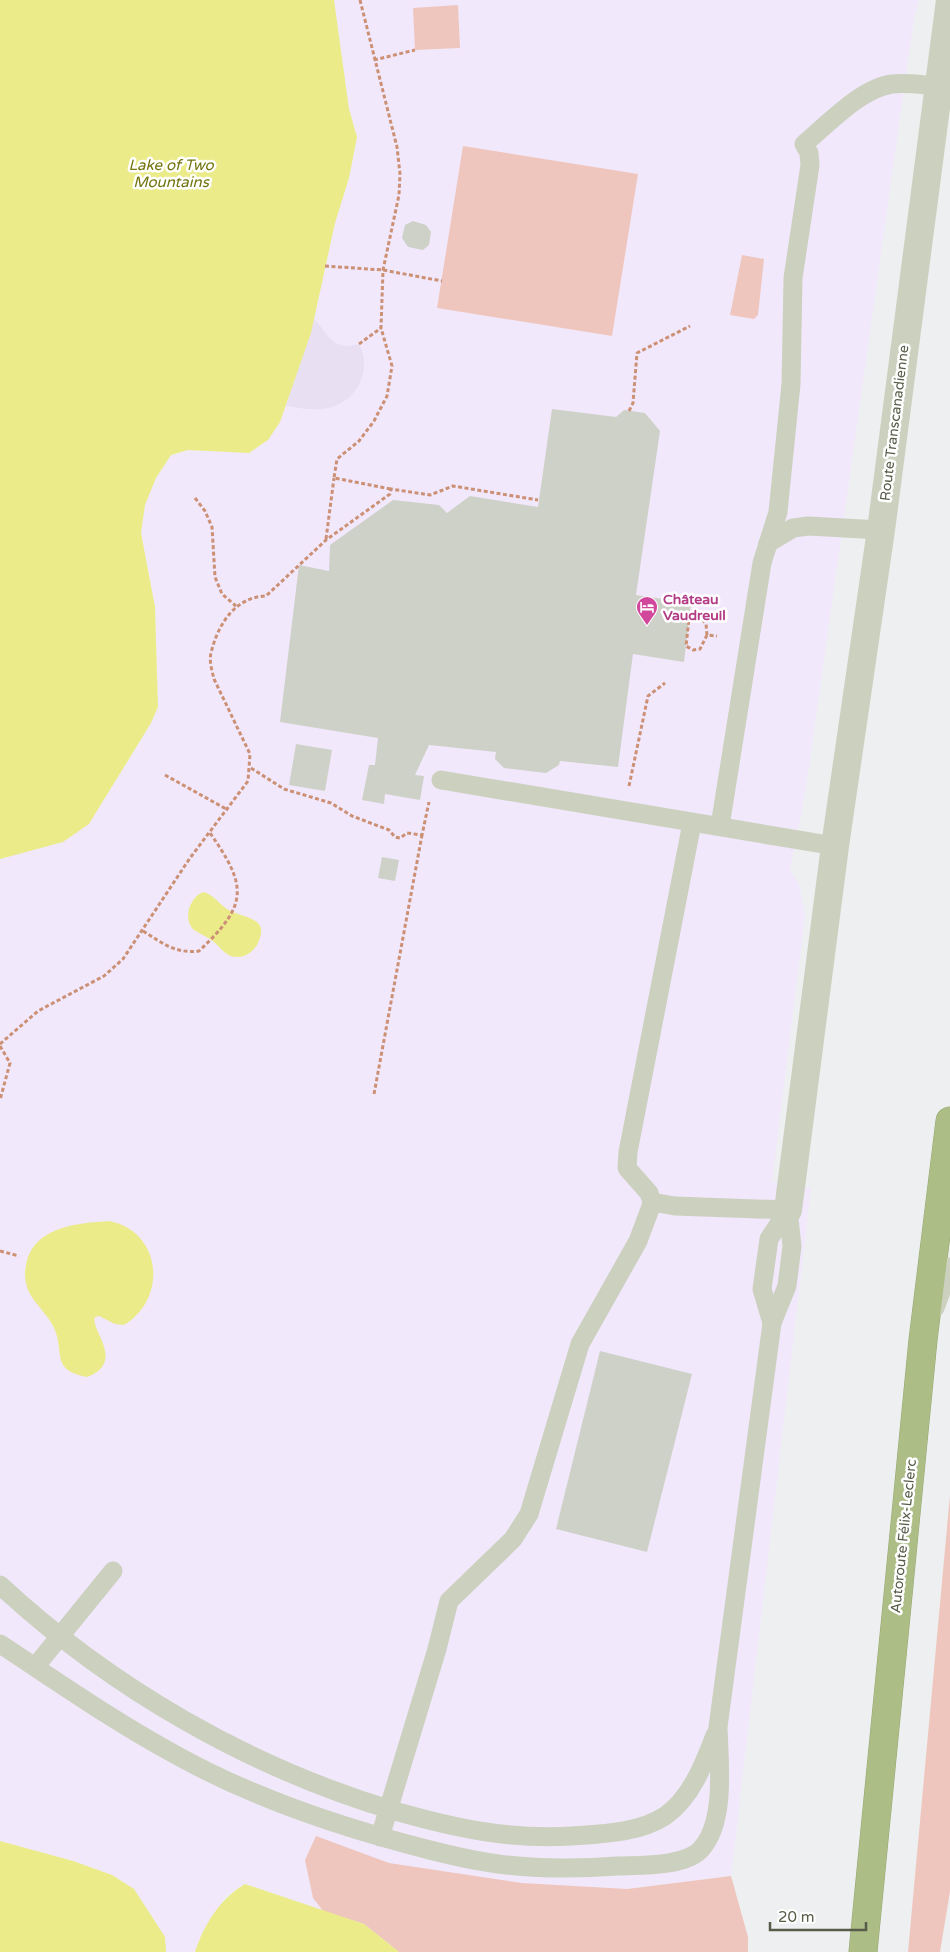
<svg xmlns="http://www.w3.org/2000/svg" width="950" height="1952" font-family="'Varela Round',sans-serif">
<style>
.commercial{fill:#f2e8fc}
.green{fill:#efc6bd}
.sand{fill:#e8dff2}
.water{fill:#ebeb8a}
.building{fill:#ced1c8}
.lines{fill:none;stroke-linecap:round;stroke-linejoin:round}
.highway-casing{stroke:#97a971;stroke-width:29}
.path{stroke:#cc9075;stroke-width:3;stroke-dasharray:4 2.5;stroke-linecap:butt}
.lane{stroke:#ccd1bf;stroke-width:19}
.street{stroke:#ccd1bf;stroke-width:28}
.highway{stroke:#acbd86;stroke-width:28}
.labels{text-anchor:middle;stroke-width:5;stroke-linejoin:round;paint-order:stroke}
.street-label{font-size:14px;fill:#565c47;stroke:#fff}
.hotel-label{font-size:14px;font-weight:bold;fill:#b23c85;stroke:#fff;text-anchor:start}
.water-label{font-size:15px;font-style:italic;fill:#73740e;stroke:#fff}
</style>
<rect width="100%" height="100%" fill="#eeeff1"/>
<!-- commercial -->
<path class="commercial" d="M334,0H919L914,18L806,788L790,870L799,884L805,915L772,1182L811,1188L731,1876L627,1889L579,1952H399L364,1924L245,1884L226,1895L199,1940L195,1952H166L165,1937L134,1889L112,1875L73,1861L0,1841V859L63,842L105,798L151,724L158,707L155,607L141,533L145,505L156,478L171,456L188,450L249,453L268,440L280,422L314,319L335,223L349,178L357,137L349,109Z"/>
<!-- green -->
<g class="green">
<path d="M458,5L460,48L415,50L413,8Z"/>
<path d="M463,146L638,174L612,336L437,308Z"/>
<path d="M742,255L764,259L758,315L754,319L730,315Z"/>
<path d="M950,1495V1891L940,1952H908Z"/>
<path d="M316,1836L389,1863L522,1883L627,1889L731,1876L748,1937V1952H399L364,1924L323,1911L313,1898L305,1860Z"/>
</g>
<!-- sand -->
<path class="sand" d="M314,319C331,337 332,351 359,344C373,370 357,401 329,408C315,411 300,408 286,406Z"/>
<!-- water -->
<g class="water">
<path d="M0,0H334L349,109L357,137L349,178L335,223L311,333L280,422L268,440L249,453L188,450L171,455L156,478L145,505L141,533L155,607L158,707L151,723L89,824L63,842L0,859Z"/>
<path d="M203,892C213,894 218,903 227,909C243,919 272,916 257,945C253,951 247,956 239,957C227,958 222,949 214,942C208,937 200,934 194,930C182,919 190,897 203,892Z"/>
<path d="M109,1221C162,1231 168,1299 124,1325L115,1324L99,1316L95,1317C89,1329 127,1362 87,1377C49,1370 66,1351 53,1326C47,1314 35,1304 29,1292C25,1283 24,1274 26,1266C32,1227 77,1223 109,1221Z"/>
<path d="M0,1841L73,1861L112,1875L134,1889L165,1937L166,1952H0Z"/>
<path d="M245,1884L364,1924L399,1952H195C204,1924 220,1899 245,1884Z"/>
</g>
<!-- building -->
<g class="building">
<path d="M413,221L426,225L431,232L429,245L423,250L408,247L402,238L405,225Z"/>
<path d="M552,409L616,417L624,410L645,413L660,431L636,595L691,603L684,662L633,654L618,767L560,761L559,765L546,773L504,768L495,759L496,752L429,745L415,775L424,776L420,800L385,794L384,804L362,800L369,765H375L378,738L280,722L299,565L329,571L330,545L393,500L439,505L447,513L470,496L538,507Z"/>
<path d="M296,744L332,750L325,791L289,785Z"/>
<path d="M382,857L399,860L395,881L378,878Z"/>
<path d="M600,1351L692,1374L647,1552L556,1529Z"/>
</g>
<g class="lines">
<!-- highway casing -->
<g class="highway-casing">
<path id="highway" d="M863,1952L923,1340L950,1121"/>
</g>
<!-- path -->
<g class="path">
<path d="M360,0L397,147L400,174L399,195L383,270L381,328L392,366L387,396L374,421L359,441L337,459L334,478L391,489"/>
<path d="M374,60L415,50"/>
<path d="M325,266L383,270L442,281"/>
<path d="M359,344L381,328"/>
<path d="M629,411L633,403L637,353L690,326"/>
<path d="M195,498L205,511L212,527L215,577L222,594L236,606"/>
<path d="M326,539L334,478"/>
<path d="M707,635L700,649L693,650L686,646L689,619H702L706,624L707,635L717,636"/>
<path d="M251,768L284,789L331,803L352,816L389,830L395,837L400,838L407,833L422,835L429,802"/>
<path d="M165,775L228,810"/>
<path d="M629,786L648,696L665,683"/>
<path d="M143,931C162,943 176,954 199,951C248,905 248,887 210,833"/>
<path d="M0,1044L38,1011L104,976L123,959L190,858L248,781L250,754L214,679C212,671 209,661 211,653C218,624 235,597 266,596L326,540L390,494L391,489L430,495L453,486L538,500"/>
<path d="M0,1046L10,1063L0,1100"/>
<path d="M374,1094L422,835"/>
<path d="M0,1251L19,1256"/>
</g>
<!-- lane -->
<g class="lane">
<path d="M768,543L793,528L808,526L881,530"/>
<path d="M441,780L835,846"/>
<path d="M720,826L762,563L778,512L791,384L793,278L810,165L809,153L804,144C827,125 861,88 892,84C906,82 923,85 938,86"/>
<path d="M652,1202L675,1206L788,1210"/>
<path d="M935,1308L950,1267"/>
<path d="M772,1323L762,1289L769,1239L788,1210"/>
<path d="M0,1585C111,1688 250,1768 395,1811C454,1828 510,1840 572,1836C602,1834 639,1833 665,1816C691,1798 704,1764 715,1735"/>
<path d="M0,1644C58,1682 115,1722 176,1755C248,1795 328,1823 407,1844C437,1852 467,1860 498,1864C538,1869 578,1869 617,1866C640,1865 687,1867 702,1848C726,1820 719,1762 718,1727L772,1323L787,1286L792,1246L788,1210"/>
<path d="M35,1667L113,1571"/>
<path d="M380,1837L437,1649L449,1601L513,1539L529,1514L580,1344L638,1241L650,1209L652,1202L649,1193L627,1168L628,1152L692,823"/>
</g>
<!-- street -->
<path class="street" d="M788,1210L835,846L881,530L950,0"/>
<!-- highway -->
<use href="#highway" class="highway"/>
</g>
<!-- icons -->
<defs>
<g id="hotel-pin" transform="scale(1.125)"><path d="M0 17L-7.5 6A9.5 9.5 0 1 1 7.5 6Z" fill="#d1479c" stroke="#fff"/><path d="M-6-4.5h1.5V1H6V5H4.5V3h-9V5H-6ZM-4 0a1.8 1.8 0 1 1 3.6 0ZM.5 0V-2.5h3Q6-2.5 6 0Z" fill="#fff"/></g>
</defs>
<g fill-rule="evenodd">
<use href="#hotel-pin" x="647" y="607"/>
</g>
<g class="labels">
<!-- street labels -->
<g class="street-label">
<text transform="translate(894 423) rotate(-83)" y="5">Route Transcanadienne</text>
<text transform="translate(903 1536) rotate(-84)" y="5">Autoroute Félix-Leclerc</text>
</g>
<!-- hotel labels -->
<g class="hotel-label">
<text x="663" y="604">Château<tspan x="663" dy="16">Vaudreuil</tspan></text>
</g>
<!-- water labels -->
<g class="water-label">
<text x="171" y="170">Lake of Two<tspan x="171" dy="17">Mountains</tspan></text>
</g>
</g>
<!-- scale -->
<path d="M770 1922v8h96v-8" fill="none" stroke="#565c47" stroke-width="2.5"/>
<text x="778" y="1922" font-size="15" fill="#565c47" stroke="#ffffff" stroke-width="4" paint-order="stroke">20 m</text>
</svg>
